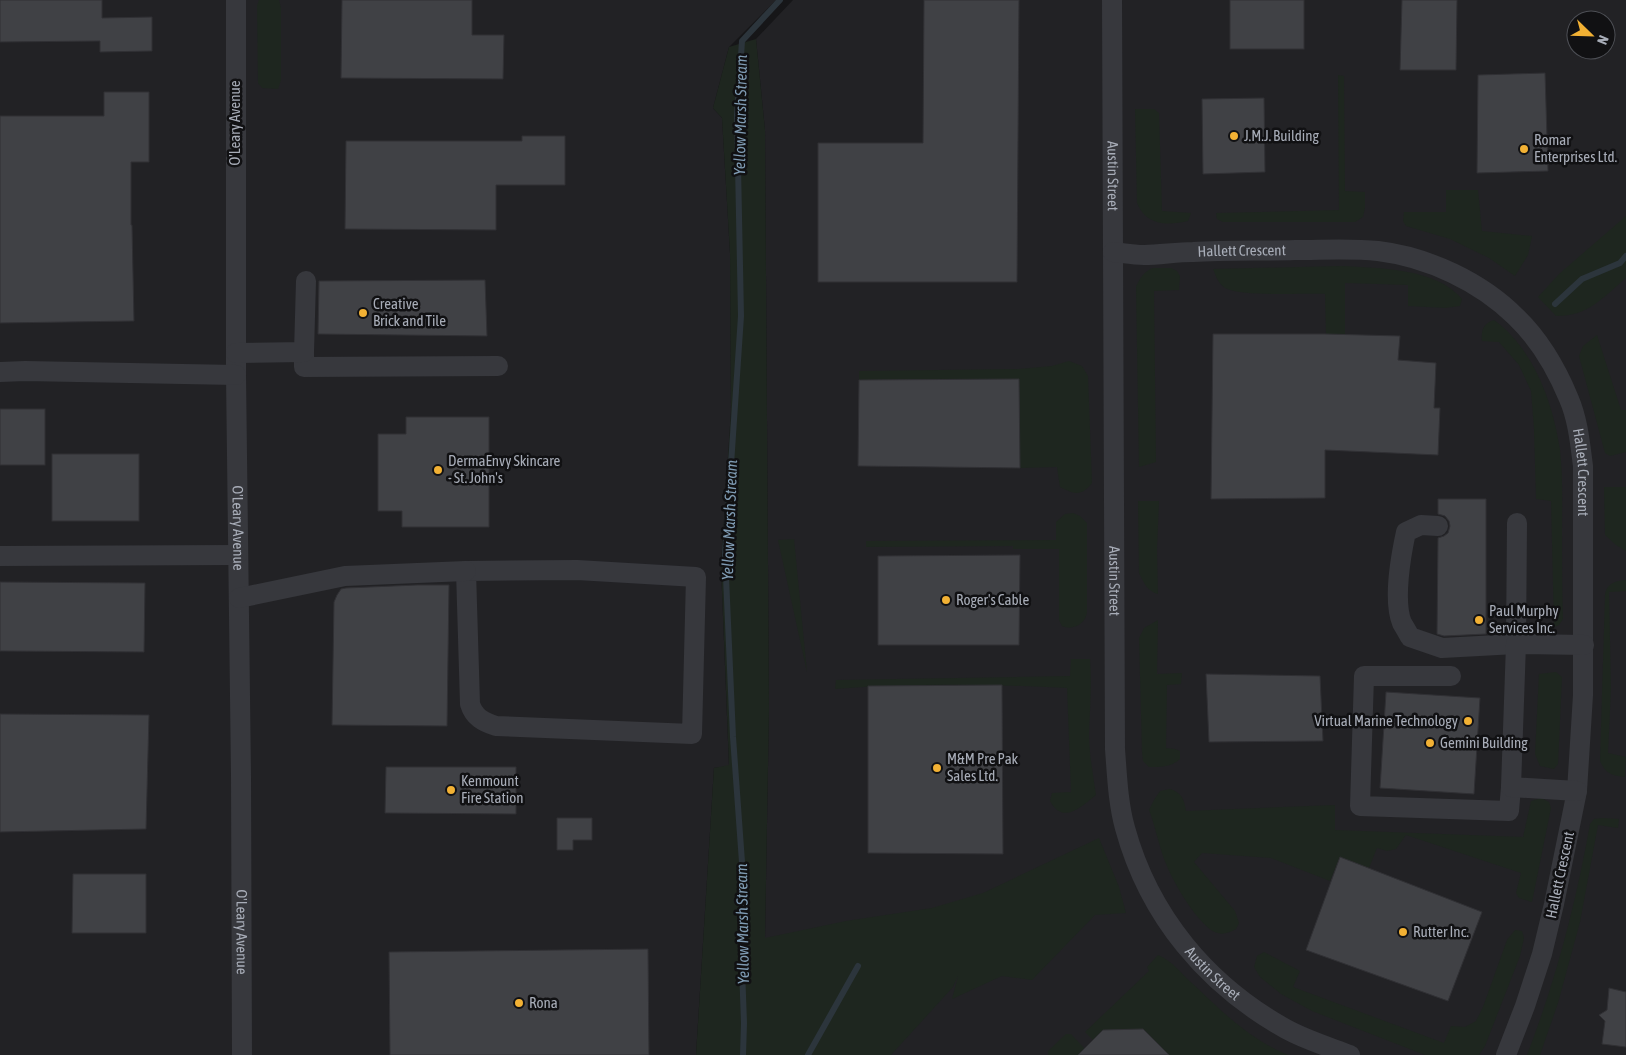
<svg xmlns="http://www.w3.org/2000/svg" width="1626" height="1055" font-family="'Asap Condensed',sans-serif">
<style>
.built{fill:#222225;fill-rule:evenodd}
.green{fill:#1e261f}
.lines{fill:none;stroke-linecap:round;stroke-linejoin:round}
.stream{stroke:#2c353c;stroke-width:6}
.building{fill:#404145;stroke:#303034}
.minor{stroke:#37383d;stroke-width:20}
.poi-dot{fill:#f2b134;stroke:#111113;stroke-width:2}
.labels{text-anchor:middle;stroke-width:5;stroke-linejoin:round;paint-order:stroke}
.street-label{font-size:15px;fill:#a8adb8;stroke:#111113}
.poi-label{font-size:15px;fill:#a8adb8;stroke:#111113;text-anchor:start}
.water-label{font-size:16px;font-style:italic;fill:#7f9bb3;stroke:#111113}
</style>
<rect width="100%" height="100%" fill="#161618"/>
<!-- built -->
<g class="built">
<path d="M0,0H776L729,47L713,108L722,118L730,253L731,411L721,566L729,766L714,768L696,1055H0Z"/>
<path d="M793,0H1626V1055H886L765,938L769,709L765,130L756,39ZM1576,20H1606V50H1576Z"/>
</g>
<!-- green -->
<g class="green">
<path d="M259,0H279L281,8V80L278,89L262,88L258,83L257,6Z"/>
<path d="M756,39L765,130L769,709L765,938L846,921L932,908L983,893L1099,838L1119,887L1126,913L1095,915L1032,980L1002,976L952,999L958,976L953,987L891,1055H696L714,768L729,765L721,566L731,411L730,253L722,118L713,108L729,47Z"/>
<path d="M1338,75L1344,76L1345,191L1365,192V208L1363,217L1355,222H1223L1217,219L1216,213L1339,210Z"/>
<path d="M1135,109H1154L1159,113L1162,211L1191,213L1188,221C1166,226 1146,225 1137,203Z"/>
<path d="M1446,190H1478L1482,231L1532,236L1528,255L1515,276L1489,258L1450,239L1406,226L1403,221L1404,212H1446Z"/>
<path d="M1626,216V278C1602,298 1589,316 1556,316L1538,297L1559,274Z"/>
<path d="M1341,266C1379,268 1436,268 1462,299L1460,306L1445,308L1408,306V285L1345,283V334H1326L1325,294C1303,293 1242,297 1225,288C1218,283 1216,276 1213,269Z"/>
<path d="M1153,268H1171L1177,271L1180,276L1179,290L1154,291L1156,462L1139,467L1136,287C1140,278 1143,272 1153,268Z"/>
<path d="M1494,320C1534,349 1553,403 1560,450C1563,476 1562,504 1562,530C1562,560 1562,589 1563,619L1559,625L1554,627L1551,501L1536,499L1534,429L1531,391L1519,365L1499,342L1482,341C1481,330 1483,324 1494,320Z"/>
<path d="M1597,335L1621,410H1626V452L1610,456L1605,453L1579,356L1583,346Z"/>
<path d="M1069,361L1082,366L1088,376L1092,483C1081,497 1074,494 1060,487L1057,467L1020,468L1019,379L859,380V371L1019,369L1052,366Z"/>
<path d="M1604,487H1626V551L1616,545L1605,535Z"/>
<path d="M1138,501H1159L1157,550L1158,594C1147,591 1144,583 1139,573Z"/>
<path d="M1073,513L1080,516L1087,523V612C1086,624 1072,631 1062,626L1059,620V549H1013V546L866,547V541L1056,540V522L1065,514Z"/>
<path d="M794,539L807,672L778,540Z"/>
<path d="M1626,580V591L1609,592L1611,689L1608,753L1626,757L1625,777C1612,776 1605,773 1600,761L1605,595C1607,583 1615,581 1626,580Z"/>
<path d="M1158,620L1157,674L1182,673L1181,684L1167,685L1166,748L1175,749L1180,751V759C1171,767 1161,767 1149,767L1143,761L1142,752L1139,638L1144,628Z"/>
<path d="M1071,659H1090C1092,685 1090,707 1089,733C1089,754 1093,774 1096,795C1081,807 1063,825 1050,801L1052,793L1071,792L1067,688C990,684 912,683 835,689L836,680L1070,676Z"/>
<path d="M1556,672L1562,677L1558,764L1554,769L1540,766L1535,754L1539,674Z"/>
<path d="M1170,789C1182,793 1184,799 1186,811L1335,805V830L1523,837L1531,801L1541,798L1549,802L1551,808L1532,902L1519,898L1516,893L1521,873L1406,835L1396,849L1387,851L1377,848L1369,868L1340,857L1330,881L1271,858L1202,853L1194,862L1235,911L1239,923L1236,929C1230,932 1224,935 1218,933C1201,930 1173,882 1167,866C1159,848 1156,828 1149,810L1154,800L1160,791Z"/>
<path d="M1602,818L1619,819L1618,828L1598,825L1580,922L1558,1003L1540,1055H1527C1556,980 1576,903 1590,824L1594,819Z"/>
<path d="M1515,930L1522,931L1524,938L1520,956L1485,1046L1479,1055H1425L1312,1011L1281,994L1260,977L1254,967L1257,956L1264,952L1300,971L1293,987L1444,1043L1451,1026L1465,1027L1476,1021L1483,1007L1507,940Z"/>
<path d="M1158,955C1174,962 1180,973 1193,984C1221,1011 1252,1041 1288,1055H1169L1143,1029L1103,1030L1093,1040L1085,1032L1149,971L1147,967Z"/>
<path d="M1066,1034H1071L1085,1049L1078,1055H1048V1051Z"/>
</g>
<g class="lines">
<!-- stream -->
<g class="stream">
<path d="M1555,304L1582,279L1620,263L1626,256"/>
<path d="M743,1055L744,1023L741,940L742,862L733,737L725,554L741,316L737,115L742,41L780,0"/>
<path d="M808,1055L858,966"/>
</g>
</g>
<!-- building -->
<g class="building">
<path d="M0,0H102V18L152,17V51L100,52V41L0,42Z"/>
<path d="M342,0H472V35H504L503,79L341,78Z"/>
<path d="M924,0H1019L1017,282H818V143H923Z"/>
<rect x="1230" y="0" width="74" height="49"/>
<path d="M1402,0H1457L1456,70H1400Z"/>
<path d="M1545,73L1548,171L1477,173L1478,75Z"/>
<path d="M104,92H149V162H131V225H132L134,321L0,323V116H104Z"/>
<path d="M1264,98L1265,172L1203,174L1202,99Z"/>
<path d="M522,136H565V185H496V230L345,229L346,141H522Z"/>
<path d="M485,280L487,336L318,334L319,281Z"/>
<path d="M1213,334H1325L1400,336L1398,360L1436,363L1434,408H1440L1438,455L1325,450V498L1211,499Z"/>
<path d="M1019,379L1020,468L858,466L859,380Z"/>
<rect x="0" y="409" width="45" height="56"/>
<path d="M406,417H489V527H402V511H378V434H406Z"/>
<rect x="52" y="454" width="87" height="67"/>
<path d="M1438,499H1486V634L1444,636L1437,634L1438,538L1444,536L1448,533L1450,526L1449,521L1445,516L1438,514Z"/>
<path d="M1020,555L1019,645H878V556Z"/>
<path d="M0,582L145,583L144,652L0,651Z"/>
<path d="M417,585H449L447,726L332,725L334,602L337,595L341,589L346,588Z"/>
<path d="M1206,674L1320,676L1323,741L1209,742Z"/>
<path d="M1002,685L1003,854L868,853V686Z"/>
<path d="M1386,692L1480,698L1474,794L1380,788Z"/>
<path d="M0,714L149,715L146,829L0,832Z"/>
<path d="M386,767H516V814L385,813Z"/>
<path d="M557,818H592V840H573V850H557Z"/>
<path d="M1340,857L1482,912L1448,1001L1306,950Z"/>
<path d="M73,874H146V933H72Z"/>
<path d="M648,949L649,1055H390L389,952Z"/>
<path d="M1609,988L1626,992V1047L1602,1044L1605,1021L1599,1015L1607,1010Z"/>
<path d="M1143,1029L1169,1055H1078L1103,1030Z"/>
</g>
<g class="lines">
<!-- minor -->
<g class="minor">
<path id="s1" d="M236,0V375L241,776L242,1055"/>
<path id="s2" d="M1112,0L1115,749C1117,775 1118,803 1125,828C1149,916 1207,985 1286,1029C1306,1040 1329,1047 1350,1055"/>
<path id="s3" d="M1113,252C1123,253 1133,255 1144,255C1160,255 1176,252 1193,252C1227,250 1261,251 1295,250C1322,250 1351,248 1378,251C1428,257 1481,282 1516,317C1539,339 1557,370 1569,399C1578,420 1580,443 1583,466V695L1577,791L1554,904L1542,954L1525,1006L1506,1055"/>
<path d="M304,352V367L498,366"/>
<path d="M236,353L304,352L306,281"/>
<path d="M0,372L25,371L236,375"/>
<path d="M1438,526L1421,525L1406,532C1401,555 1393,601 1402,623C1405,628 1408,633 1410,637L1442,648L1516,644L1517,523"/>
<path d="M0,556L237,555"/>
<path d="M577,570L696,577L692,734L496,726C483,722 474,717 470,704L466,571Z"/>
<path d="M239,598L345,576L466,571"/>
<path d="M1451,676H1364L1360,806L1509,811L1511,787"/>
<path d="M1577,791L1511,787L1516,644L1584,645"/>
</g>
</g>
<!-- markers -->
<g class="poi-dot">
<circle cx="1234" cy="136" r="5"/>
<circle cx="1524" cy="149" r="5"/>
<circle cx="363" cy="313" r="5"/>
<circle cx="438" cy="470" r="5"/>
<circle cx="946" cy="600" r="5"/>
<circle cx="1479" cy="620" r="5"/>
<circle cx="1468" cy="721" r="5"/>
<circle cx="1430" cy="743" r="5"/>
<circle cx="937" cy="768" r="5"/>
<circle cx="451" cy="790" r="5"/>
<circle cx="1403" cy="932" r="5"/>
<circle cx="519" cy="1003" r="5"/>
</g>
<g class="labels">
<!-- street labels -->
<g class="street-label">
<text transform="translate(235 123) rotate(-90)" y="5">O'Leary Avenue</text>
<text dy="5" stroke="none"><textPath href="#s2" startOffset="176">Austin Street</textPath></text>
<text dy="5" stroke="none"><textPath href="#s3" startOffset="129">Hallett Crescent</textPath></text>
<text dy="5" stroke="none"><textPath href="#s3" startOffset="594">Hallett Crescent</textPath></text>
<text dy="5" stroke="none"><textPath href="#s1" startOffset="528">O'Leary Avenue</textPath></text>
<text dy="5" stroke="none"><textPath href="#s2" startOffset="581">Austin Street</textPath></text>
<text transform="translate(1560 875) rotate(-78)" y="5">Hallett Crescent</text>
<text dy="5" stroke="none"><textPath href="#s1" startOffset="932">O'Leary Avenue</textPath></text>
<text dy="5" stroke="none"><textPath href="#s2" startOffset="1001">Austin Street</textPath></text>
</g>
<!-- poi labels -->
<g class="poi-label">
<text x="1244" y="141">J.M.J. Building</text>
<text x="1534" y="145">Romar<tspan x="1534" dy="17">Enterprises Ltd.</tspan></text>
<text x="373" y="309">Creative<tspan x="373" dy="17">Brick and Tile</tspan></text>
<text x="448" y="466">DermaEnvy Skincare<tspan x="448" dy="17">- St. John's</tspan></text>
<text x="956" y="605">Roger's Cable</text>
<text x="1489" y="616">Paul Murphy<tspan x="1489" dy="17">Services Inc.</tspan></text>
<text x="1458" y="726" text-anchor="end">Virtual Marine Technology</text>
<text x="1440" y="748">Gemini Building</text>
<text x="947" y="764">M&amp;M Pre Pak<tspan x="947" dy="17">Sales Ltd.</tspan></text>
<text x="461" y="786">Kenmount<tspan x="461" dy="17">Fire Station</tspan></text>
<text x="1413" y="937">Rutter Inc.</text>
<text x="529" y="1008">Rona</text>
</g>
<!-- water labels -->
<g class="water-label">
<text transform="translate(740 115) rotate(-89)" y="6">Yellow Marsh Stream</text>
<text transform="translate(729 520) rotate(-88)" y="6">Yellow Marsh Stream</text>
<text transform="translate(742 924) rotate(-91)" y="6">Yellow Marsh Stream</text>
</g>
</g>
<!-- north arrow -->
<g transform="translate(1591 35) rotate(113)"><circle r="24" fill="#111113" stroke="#4d4f55"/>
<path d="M0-4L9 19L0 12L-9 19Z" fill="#f2b134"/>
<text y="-8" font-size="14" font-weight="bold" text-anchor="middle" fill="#a8adb8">N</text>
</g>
</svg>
